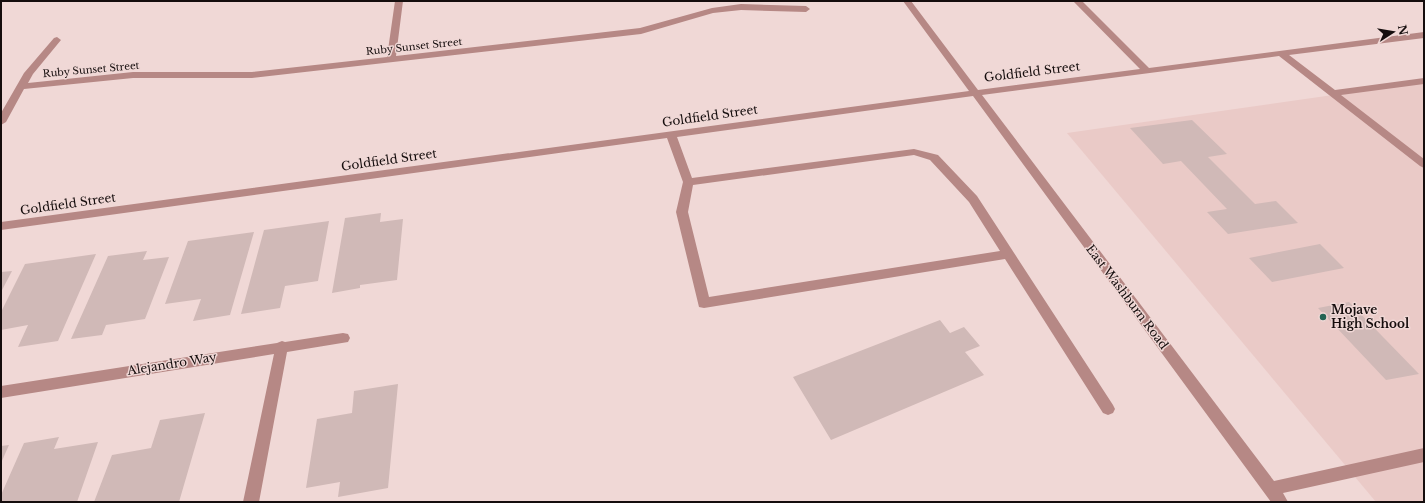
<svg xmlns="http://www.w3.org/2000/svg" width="1425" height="503" font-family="'Libre Baskerville',serif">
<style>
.built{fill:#eacac7}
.building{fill:#d0b9b7}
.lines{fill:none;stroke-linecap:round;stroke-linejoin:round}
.minor{fill:#b68885;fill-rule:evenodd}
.poi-dot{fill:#226454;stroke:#f0d8d6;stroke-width:1.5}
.labels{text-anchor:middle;stroke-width:3;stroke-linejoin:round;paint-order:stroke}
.far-street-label{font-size:10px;fill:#150d0d;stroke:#f0d8d6}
.street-label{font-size:12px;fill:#150d0d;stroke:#f0d8d6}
.poi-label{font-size:12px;font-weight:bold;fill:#150d0d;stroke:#f0d8d6;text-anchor:start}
</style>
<rect width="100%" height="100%" fill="#f0d8d6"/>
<!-- built -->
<path class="built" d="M1424,82V502H1376L1067,133Z"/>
<!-- building -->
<g class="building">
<path d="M1192,120L1227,154L1208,157L1255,204L1276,201L1298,223L1228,234L1207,212L1227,209L1181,161L1163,164L1130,128Z"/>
<path d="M381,213L380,222L403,219L397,280L360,285V288L332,293L345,218Z"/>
<path d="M329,221L318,281L285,286L280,308L241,314L264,230Z"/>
<path d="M254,232L230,315L193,321L201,299L165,304L188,241Z"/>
<path d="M1320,244L1344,268L1272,282L1249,258Z"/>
<path d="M147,251L143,260L169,257L145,319L106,325L102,335L71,339L108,256Z"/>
<path d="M96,254L58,341L18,347L28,325L1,330V312L25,264Z"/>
<path d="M12,271L1,292V272Z"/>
<path d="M1349,302L1419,374L1386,380L1318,308Z"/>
<path d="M940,320L950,333L964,327L980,346L965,352L984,375L831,440L793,377Z"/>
<path d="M398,384L388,488L338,497L340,482L306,488L317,419L352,413L354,391Z"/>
<path d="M205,413L179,502H94L112,455L151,448L160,420Z"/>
<path d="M59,437L54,449L98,442L77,502H1V495L24,443Z"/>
<path d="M9,445L1,463V446Z"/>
</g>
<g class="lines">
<!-- minor -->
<g class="minor">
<path d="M395,1H403L396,56L640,28L712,8L741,4L806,6L810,9L806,12L741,10L713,13L641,34L252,78H133L24,89L6,122L1,125V113L24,73L54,38L57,37L61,40L33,74L28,83L133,72H252L387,57Z"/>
<path d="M903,1H911L978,90L1140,69L1073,1H1082L1149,68L1424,32V38L1289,55L1335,90L1424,78V84L1341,95L1424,159V168L1420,166L1279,56L982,95L1274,481L1424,448V462L1283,493L1288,502H1271L973,96L677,137L692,178L914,149L938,155L977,196L1113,405L1115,409L1113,413L1108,415L1103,413L1005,259L704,308L699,307L676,212L683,182L667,138L1,230V222L969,91ZM914,155L930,160L969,202L1000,251L709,297L688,212L693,185Z"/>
<path d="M343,333L348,334L350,338L348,342L287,352L259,502H243L274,354L1,398V386L277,343L282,341L285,342Z"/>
</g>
</g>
<!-- markers -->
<circle class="poi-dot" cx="1323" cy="317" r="4"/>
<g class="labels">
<!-- far-street labels -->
<g class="far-street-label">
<text transform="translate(414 46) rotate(-6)" y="4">Ruby Sunset Street</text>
<text transform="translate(91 69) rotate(-5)" y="4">Ruby Sunset Street</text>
</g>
<!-- street labels -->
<g class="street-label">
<text transform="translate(1032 72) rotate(-7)" y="4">Goldfield Street</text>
<text transform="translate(710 116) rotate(-8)" y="4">Goldfield Street</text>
<text transform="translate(389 160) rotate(-8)" y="4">Goldfield Street</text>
<text transform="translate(68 204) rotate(-8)" y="4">Goldfield Street</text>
<text transform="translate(1127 297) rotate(53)" y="4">East Washburn Road</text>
<text transform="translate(172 364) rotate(-9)" y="4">Alejandro Way</text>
</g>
<!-- poi labels -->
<g class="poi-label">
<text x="1331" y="314">Mojave<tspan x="1331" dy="14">High School</tspan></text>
</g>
</g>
<!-- border -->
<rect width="1425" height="503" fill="none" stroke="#150d0d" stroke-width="4"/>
<!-- north arrow -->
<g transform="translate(1393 32) rotate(78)" stroke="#f0d8d6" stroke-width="3" paint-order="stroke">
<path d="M0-3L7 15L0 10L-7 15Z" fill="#150d0d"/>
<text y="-6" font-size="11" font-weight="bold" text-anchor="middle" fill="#150d0d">N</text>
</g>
</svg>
